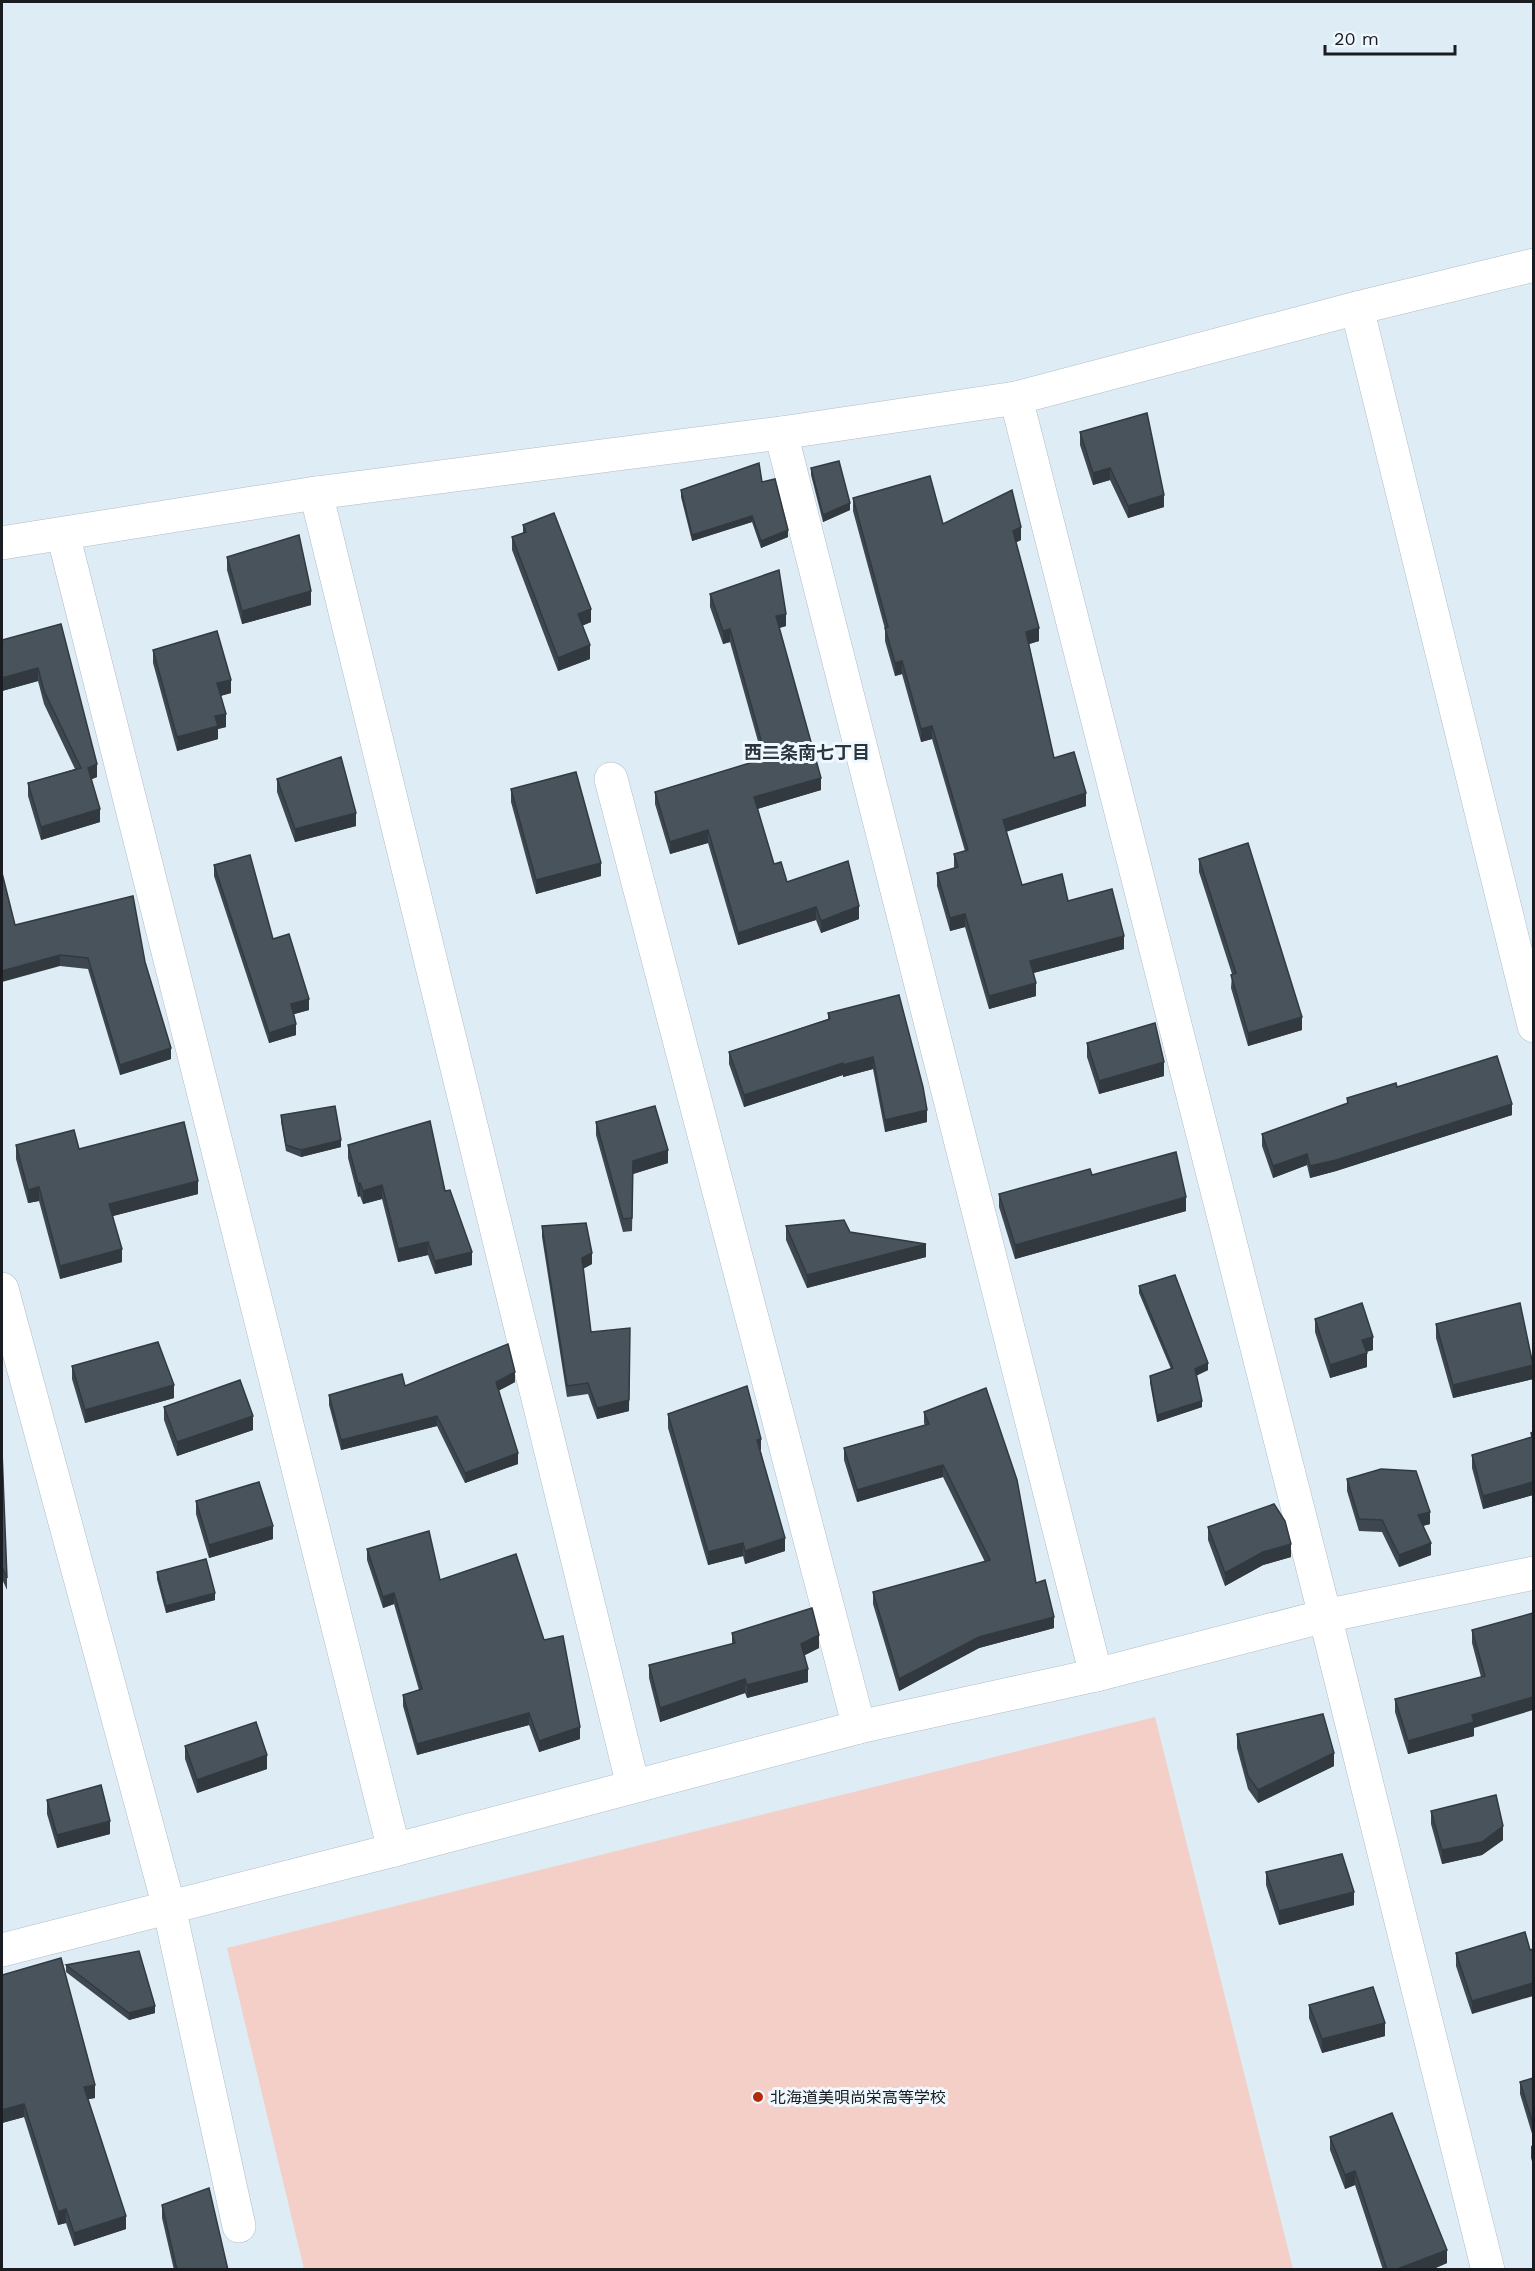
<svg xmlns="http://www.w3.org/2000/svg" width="1535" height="2271" font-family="'Work Sans','Noto Sans JP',sans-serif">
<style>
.pitch{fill:#f3cfc7}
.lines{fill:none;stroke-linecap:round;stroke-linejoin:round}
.street-casing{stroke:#b0bdc7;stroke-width:34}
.street{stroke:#fff;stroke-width:33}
.wall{fill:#3e474f}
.shaded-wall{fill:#323a40}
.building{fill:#48535c;stroke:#323a40;stroke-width:1.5}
.poi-dot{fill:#b5290c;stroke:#f0f8ff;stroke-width:2}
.labels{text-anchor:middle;stroke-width:6;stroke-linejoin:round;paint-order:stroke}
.poi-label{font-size:16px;fill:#191d21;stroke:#f0f8ff;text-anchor:start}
.neighbourhood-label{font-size:18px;font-weight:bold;fill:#2b353d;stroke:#f0f8ff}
</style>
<rect width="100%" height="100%" fill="#deecf6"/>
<!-- pitch -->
<path class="pitch" d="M1155,1717L1293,2269H304L227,1948Z"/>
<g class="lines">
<!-- street casing -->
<g class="street-casing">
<g id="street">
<path d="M1357,308L1534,1026"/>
<path d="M1016,398L1325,1616L1488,2270"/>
<path d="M781,433L1096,1675"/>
<path d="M316,493L633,1786"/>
<path d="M63,534L394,1850"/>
<path d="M2,543L316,493L781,433L1016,398L1357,308L1534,265"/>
<path d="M611,779L859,1727"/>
<path d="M2,1289L169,1907L239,2226"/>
<path d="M2,1950L394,1850L859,1727L1096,1675L1325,1616L1534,1573"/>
</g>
</g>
<!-- street -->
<use href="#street" class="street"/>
</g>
<!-- wall -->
<g class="wall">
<path d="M1080,432L1164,507L1128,518L1110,480L1093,485L1080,445Z"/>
<path d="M811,468L850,510L823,522L811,475Z"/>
<path d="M762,482L788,537L761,548L752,522L692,541L681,497V490Z"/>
<path d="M853,498L943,524L1021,540L1016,542L1039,641L1029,644L1054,758L1086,806L1006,831L1022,885L1068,901L1124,949L1033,973L1036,996L989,1009L965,927L950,931L937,886V873L954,868V854L965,851L932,739L921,742L902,674L895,676L885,641V629L853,511Z"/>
<path d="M523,525L591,622L582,626L590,659L558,671L512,550V537L523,533Z"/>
<path d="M227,557L311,605L242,624L227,570Z"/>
<path d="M710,594L786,626L779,628L821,790L757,809L774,864L787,882L859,919L821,933L816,920L738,945L708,843L670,854L655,804V792L763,759L730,642L723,644L710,607Z"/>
<path d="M61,624L97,777L91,779L100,822L41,840L28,796V783L75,769L44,704L38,681L2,691Z"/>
<path d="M153,650L231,693L220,696L226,727L218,729V739L177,751L153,663Z"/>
<path d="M277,779L356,826L295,842L277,792Z"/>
<path d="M511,789L601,876L536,894L511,802Z"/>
<path d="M1199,859L1302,1030L1248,1046L1231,988L1232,974L1199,872Z"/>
<path d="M214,865L273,939L309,1010L294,1014L296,1035L269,1043L214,876Z"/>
<path d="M15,925L145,962L171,1059L120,1075L88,969L60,966Z"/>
<path d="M828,1013L923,1087L927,1122L885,1132L873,1069L843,1077V1075L744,1107L729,1064V1052L828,1019Z"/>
<path d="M1087,1043L1164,1076L1099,1094L1087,1057Z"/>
<path d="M1397,1087L1512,1115L1336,1171L1310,1178L1307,1165L1273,1178L1262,1146V1134L1347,1104V1098Z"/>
<path d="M281,1115L341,1147L301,1157L286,1151L281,1122Z"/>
<path d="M596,1122L668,1163L633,1174L632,1231L623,1232L596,1135Z"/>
<path d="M16,1145L79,1149L198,1194L113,1216L122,1262L60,1279L39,1201L28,1203L16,1159Z"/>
<path d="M348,1145L445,1191L472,1265L435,1274L428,1255L398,1262L382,1199L363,1204L360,1196L358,1197L348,1158Z"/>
<path d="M1092,1175L1186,1211L1015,1259L999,1207V1194Z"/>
<path d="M542,1226L592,1264L583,1269L591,1332L629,1411L597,1419L588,1394L567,1397L542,1237Z"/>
<path d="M786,1226L850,1232L926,1257L807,1288L786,1240Z"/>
<path d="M1139,1286L1208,1370L1196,1376L1202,1407L1157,1422L1150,1383V1376L1171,1369L1139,1293Z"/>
<path d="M1315,1319L1373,1350L1366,1352L1367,1367L1330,1378L1315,1332Z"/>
<path d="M1436,1324L1533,1379L1453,1398L1436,1338Z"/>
<path d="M72,1366L174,1398L85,1423L72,1379Z"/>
<path d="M515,1382L498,1391L518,1464L465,1483L437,1426L341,1450L329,1405V1395L405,1386Z"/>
<path d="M164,1407L253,1430L177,1456L164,1420Z"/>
<path d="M924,1412L1036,1583L1054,1628L979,1648L899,1691L873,1604V1592L985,1562L943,1477L857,1502L844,1460V1448L925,1425L924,1423Z"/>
<path d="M668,1414L761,1452L785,1551L745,1564L743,1556L708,1565L668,1428Z"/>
<path d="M1533,1432V1495L1483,1509L1472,1468V1455L1531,1438V1433Z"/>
<path d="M2,1451L7,1578V1590L2,1579Z"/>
<path d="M1347,1479L1430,1524L1423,1526L1431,1555L1399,1567L1382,1532L1359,1531L1347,1491Z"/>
<path d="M196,1501L273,1539L209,1558L196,1514Z"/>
<path d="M1208,1527L1291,1557L1263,1565L1225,1586L1208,1540Z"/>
<path d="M367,1549L440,1580L544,1640L580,1739L539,1752L529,1725L417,1755L403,1706V1695L419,1690L394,1604L383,1608L367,1560Z"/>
<path d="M157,1572L215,1600L166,1613L157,1579Z"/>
<path d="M1533,1613L1474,1728V1736L1408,1754L1395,1712V1699L1481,1677L1472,1643V1630Z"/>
<path d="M732,1633L819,1648L805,1655L808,1682L747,1698L745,1693L660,1722L649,1678V1665L732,1644Z"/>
<path d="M1237,1734L1334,1766L1258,1803L1248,1789L1237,1748Z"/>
<path d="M185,1746L267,1769L197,1793L185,1759Z"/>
<path d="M47,1800L110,1834L57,1848L47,1814Z"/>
<path d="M1431,1811L1503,1840L1482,1855L1442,1864L1431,1824Z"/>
<path d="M1266,1872L1354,1905L1279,1925L1266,1885Z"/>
<path d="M1530,1950L1472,2014L1456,1966V1953Z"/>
<path d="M66,1965L155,2013L129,2020L66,1972Z"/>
<path d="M2,1975L95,2098L88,2099L126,2229L74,2246L66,2223L58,2225L24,2117L2,2123Z"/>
<path d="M1309,2005L1385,2036L1322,2053L1309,2018Z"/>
<path d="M1533,2078V2137L1520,2094V2082Z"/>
<path d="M1330,2137L1447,2263L1431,2270H1383L1355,2185L1345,2189L1330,2150Z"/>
<path d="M1533,2145V2165L1531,2158V2146Z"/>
<path d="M162,2205L228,2270H174L162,2218Z"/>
</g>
<!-- shaded-wall -->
<g class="shaded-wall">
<path d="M1110,468V480L1093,485V473Z"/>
<path d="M1164,495V507L1128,518V506Z"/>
<path d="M850,503V510L823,522V515Z"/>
<path d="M752,516V522L692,541V535Z"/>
<path d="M1021,527V540L1013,544V531Z"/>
<path d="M788,530V537L761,548V541Z"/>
<path d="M311,591V605L242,624V611Z"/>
<path d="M591,609V622L578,627V614Z"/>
<path d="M786,614V626L776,629V616Z"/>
<path d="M1039,628V641L1026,645V632Z"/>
<path d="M730,629V642L723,644V631Z"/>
<path d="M590,645V659L558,671V658Z"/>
<path d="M902,661V674L895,676V663Z"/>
<path d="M38,668V681L2,691V678Z"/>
<path d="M231,680V693L217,697V683Z"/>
<path d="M226,714V727L218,729V739L177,751V737L215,716Z"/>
<path d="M932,726V739L921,742V729Z"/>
<path d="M97,764V777L88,781V768Z"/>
<path d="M821,778V790L754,810V797Z"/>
<path d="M1086,793V806L1003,833V820Z"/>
<path d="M100,809V822L41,840V827Z"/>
<path d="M356,813V826L295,842V829Z"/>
<path d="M708,830V843L670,854V842Z"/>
<path d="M601,863V876L536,894V880Z"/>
<path d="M859,906V919L821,933V921Z"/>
<path d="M816,907V920L738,945V933Z"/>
<path d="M965,914V927L950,931V918Z"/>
<path d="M1124,936V949L1030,974V961Z"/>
<path d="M60,955V966L2,982V971Z"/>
<path d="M1036,983V996L989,1009V996Z"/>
<path d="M309,999V1010L291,1015V1004Z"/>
<path d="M1302,1017V1030L1248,1046V1033Z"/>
<path d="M296,1024V1035L269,1043V1033Z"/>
<path d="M171,1048V1059L120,1075V1065Z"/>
<path d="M873,1057V1069L843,1077V1065Z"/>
<path d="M1164,1062V1076L1099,1094V1081Z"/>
<path d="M843,1063V1075L744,1107V1095Z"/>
<path d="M1512,1104V1115L1336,1171L1310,1178V1166Z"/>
<path d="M927,1110V1122L885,1132V1120Z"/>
<path d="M341,1140V1147L301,1157V1150Z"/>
<path d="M668,1150V1163L633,1174L632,1231L633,1161Z"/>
<path d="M1307,1154V1165L1273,1178V1166Z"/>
<path d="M198,1181V1194L109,1217V1204Z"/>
<path d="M358,1183H360V1196L358,1197Z"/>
<path d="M382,1185V1199L363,1204V1191Z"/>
<path d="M39,1187V1201L28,1203V1190Z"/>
<path d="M1186,1197V1211L1015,1259V1245Z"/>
<path d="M428,1242V1255L398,1262V1249Z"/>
<path d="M926,1244V1257L807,1288V1275Z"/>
<path d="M122,1249V1262L60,1279V1266Z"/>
<path d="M472,1252V1265L435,1274V1261Z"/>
<path d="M592,1253V1264L582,1269V1258Z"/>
<path d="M1373,1337V1350L1362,1353V1340Z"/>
<path d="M630,1339L629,1411L597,1419V1408Z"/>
<path d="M1367,1353V1367L1330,1378V1365Z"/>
<path d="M1208,1363V1370L1195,1376V1369Z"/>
<path d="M1533,1365V1379L1453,1398V1385Z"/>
<path d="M515,1372V1382L496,1392V1382Z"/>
<path d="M174,1385V1398L85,1423V1410Z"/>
<path d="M1202,1401V1407L1157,1422V1415Z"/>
<path d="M253,1416V1430L177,1456V1442Z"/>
<path d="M437,1416V1426L341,1450V1440Z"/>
<path d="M761,1439V1452L757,1440Z"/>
<path d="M518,1453V1464L465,1483V1473Z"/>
<path d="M943,1465V1477L857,1502V1490Z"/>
<path d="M1533,1482V1495L1483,1509V1496Z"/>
<path d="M1430,1512V1524L1418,1527V1515Z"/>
<path d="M273,1526V1539L209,1558V1545Z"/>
<path d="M785,1538V1551L745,1564V1551Z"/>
<path d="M743,1543V1556L708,1565V1552Z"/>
<path d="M1431,1543V1555L1399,1567V1555Z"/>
<path d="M1291,1544V1557L1263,1565L1225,1586V1573L1263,1552Z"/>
<path d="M215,1593V1600L166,1613V1606Z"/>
<path d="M394,1593V1604L383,1608V1597Z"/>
<path d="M1054,1617V1628L979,1648L899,1691V1679L979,1637Z"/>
<path d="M819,1635V1648L801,1657V1644Z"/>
<path d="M808,1669V1682L747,1698V1685Z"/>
<path d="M745,1679V1693L660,1722V1708Z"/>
<path d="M1533,1697V1710L1474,1728V1736L1408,1754V1741L1472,1715Z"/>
<path d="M529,1713V1725L417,1755V1744Z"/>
<path d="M580,1727V1739L539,1752V1741Z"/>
<path d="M1334,1753V1766L1258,1803V1790Z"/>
<path d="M267,1755V1769L197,1793V1780Z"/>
<path d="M110,1821V1834L57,1848V1835Z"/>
<path d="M1503,1826V1840L1482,1855L1442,1864V1850Z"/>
<path d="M1354,1892V1905L1279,1925V1911Z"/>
<path d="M1533,1983V1996L1472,2014V2001Z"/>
<path d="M155,2006V2013L129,2020V2013Z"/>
<path d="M1385,2023V2036L1322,2053V2039Z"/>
<path d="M95,2085V2098L84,2100V2087Z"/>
<path d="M24,2104V2117L2,2123V2110Z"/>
<path d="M1355,2171V2185L1345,2189V2175Z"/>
<path d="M66,2209V2223L58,2225V2212Z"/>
<path d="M126,2216V2229L74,2246V2233Z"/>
<path d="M1447,2250V2263L1431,2270H1395Z"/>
</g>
<!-- building -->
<g class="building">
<path d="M1147,413L1164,495L1128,506L1110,468L1093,473L1080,432Z"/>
<path d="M839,461L850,503L823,515L811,468Z"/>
<path d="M759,463L762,482L775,479L788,530L761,541L752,516L692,535L681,490Z"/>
<path d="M930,476L943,524L1012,490L1021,527L1013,531L1039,628L1026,632L1054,758L1074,752L1086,793L1003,820L1022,885L1062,874L1068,901L1112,889L1124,936L1030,961L1036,983L989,996L965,914L950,918L937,873L958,867L954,854L968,850L932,726L921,729L902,661L895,663L885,628L888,627L853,498Z"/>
<path d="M554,513L591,609L578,614L590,645L558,658L512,537L526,532L523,525Z"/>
<path d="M299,535L311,591L242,611L227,557Z"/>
<path d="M779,570L786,614L776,616L821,778L754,797L774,864L781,862L787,882L848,861L859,906L821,921L816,907L738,933L708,830L670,842L655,792L766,758L730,629L723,631L710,594Z"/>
<path d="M61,624L97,764L88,768L100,809L41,827L28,783L81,768L44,691L38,668L2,678V640Z"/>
<path d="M217,631L231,680L217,683L226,714L215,716L218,726L177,737L153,650Z"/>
<path d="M341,757L356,813L295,829L277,779Z"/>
<path d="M576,772L601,863L536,880L511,789Z"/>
<path d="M1248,843L1302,1017L1248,1033L1231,975L1236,973L1199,859Z"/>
<path d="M250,855L273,939L289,934L309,999L291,1004L296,1024L269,1033L214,865Z"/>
<path d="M2,873L15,925L133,896L145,962L171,1048L120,1065L88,958L60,955L2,971Z"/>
<path d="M899,995L923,1087L927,1110L885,1120L873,1057L843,1065V1063L744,1095L729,1052L830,1019L828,1013Z"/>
<path d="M1155,1023L1164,1062L1099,1081L1087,1043Z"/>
<path d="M1497,1056L1512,1104L1336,1160L1310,1166L1307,1154L1273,1166L1262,1134L1348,1103L1347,1098L1396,1083L1397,1087Z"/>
<path d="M335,1106L341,1140L301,1150L286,1145L281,1115Z"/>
<path d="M655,1106L668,1150L633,1161L632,1218L623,1219L596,1122Z"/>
<path d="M430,1121L445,1191L450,1190L472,1252L435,1261L428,1242L398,1249L382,1185L363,1191L360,1183H358L348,1145Z"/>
<path d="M184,1122L198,1181L109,1204L122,1249L60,1266L39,1187L28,1190L16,1145L74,1130L79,1149Z"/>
<path d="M1176,1152L1186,1197L1015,1245L999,1194L1090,1169L1092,1175Z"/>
<path d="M844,1220L850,1232L926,1244L807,1275L786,1226Z"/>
<path d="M586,1223L592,1253L582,1258L591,1332L630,1328L629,1400L597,1408L588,1383L567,1386L542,1226Z"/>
<path d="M1175,1275L1208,1363L1195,1369L1202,1401L1157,1415L1150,1376L1173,1368L1139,1286Z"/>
<path d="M1362,1303L1373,1337L1362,1340L1367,1353L1330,1365L1315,1319Z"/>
<path d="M1520,1303L1533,1365L1453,1385L1436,1324Z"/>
<path d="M158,1342L174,1385L85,1410L72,1366Z"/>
<path d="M508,1344L515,1372L496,1382L518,1453L465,1473L437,1416L341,1440L329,1395L402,1374L405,1386Z"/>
<path d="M240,1380L253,1416L177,1442L164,1407Z"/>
<path d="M747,1386L761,1439L757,1440L785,1538L745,1551L743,1543L708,1552L668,1414Z"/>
<path d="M986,1388L1017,1480L1036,1583L1045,1580L1054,1617L979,1637L899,1679L873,1592L990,1560L943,1465L857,1490L844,1448L929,1424L924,1412Z"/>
<path d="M1533,1432V1482L1483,1496L1472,1455L1532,1437L1531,1433Z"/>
<path d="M2,1451L7,1578L2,1567Z"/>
<path d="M1381,1469L1416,1471L1430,1512L1418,1515L1431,1543L1399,1555L1382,1520L1359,1519L1347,1479Z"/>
<path d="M259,1482L273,1526L209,1545L196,1501Z"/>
<path d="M1274,1504L1285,1521L1291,1544L1263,1552L1225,1573L1208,1527Z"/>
<path d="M429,1531L440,1580L516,1554L544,1640L563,1636L580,1727L539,1741L529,1713L417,1744L403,1695L422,1689L394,1593L383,1597L367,1549Z"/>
<path d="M206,1559L215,1593L166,1606L157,1572Z"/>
<path d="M812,1608L819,1635L801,1644L808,1669L747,1685L745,1679L660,1708L649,1665L735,1643L732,1633Z"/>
<path d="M1533,1613V1697L1472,1715L1474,1722L1408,1741L1395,1699L1485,1676L1472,1630Z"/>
<path d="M1323,1714L1334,1753L1258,1790L1248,1776L1237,1734Z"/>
<path d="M256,1722L267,1755L197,1780L185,1746Z"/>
<path d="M101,1785L110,1821L57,1835L47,1800Z"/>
<path d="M1496,1795L1503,1826L1482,1842L1442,1850L1431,1811Z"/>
<path d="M1342,1854L1354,1892L1279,1911L1266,1872Z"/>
<path d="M1525,1932L1530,1950L1533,1949V1983L1472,2001L1456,1953Z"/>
<path d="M139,1951L155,2006L129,2013L66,1965Z"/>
<path d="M61,1958L95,2085L84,2087L126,2216L74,2233L66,2209L58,2212L24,2104L2,2110V1975Z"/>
<path d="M1373,1987L1385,2023L1322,2039L1309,2005Z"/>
<path d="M1533,2078V2124L1520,2082Z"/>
<path d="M1392,2113L1447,2250L1395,2270H1387L1355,2171L1345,2175L1330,2137Z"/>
<path d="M209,2188L228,2270H177L162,2205Z"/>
</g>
<!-- markers -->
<circle class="poi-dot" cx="758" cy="2097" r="6"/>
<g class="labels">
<!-- poi labels -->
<g class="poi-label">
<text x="770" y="2103">北海道美唄尚栄高等学校</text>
</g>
<!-- neighbourhood labels -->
<g class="neighbourhood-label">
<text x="807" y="759">西二条南七丁目</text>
</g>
</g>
<!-- border -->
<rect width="1535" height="2271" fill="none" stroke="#191d21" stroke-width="6"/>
<!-- scale -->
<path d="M1325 45v9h130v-9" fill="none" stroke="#191d21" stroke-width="3"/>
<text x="1334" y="45" font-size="18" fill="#191d21" stroke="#f0f8ff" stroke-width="4.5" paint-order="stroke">20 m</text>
</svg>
